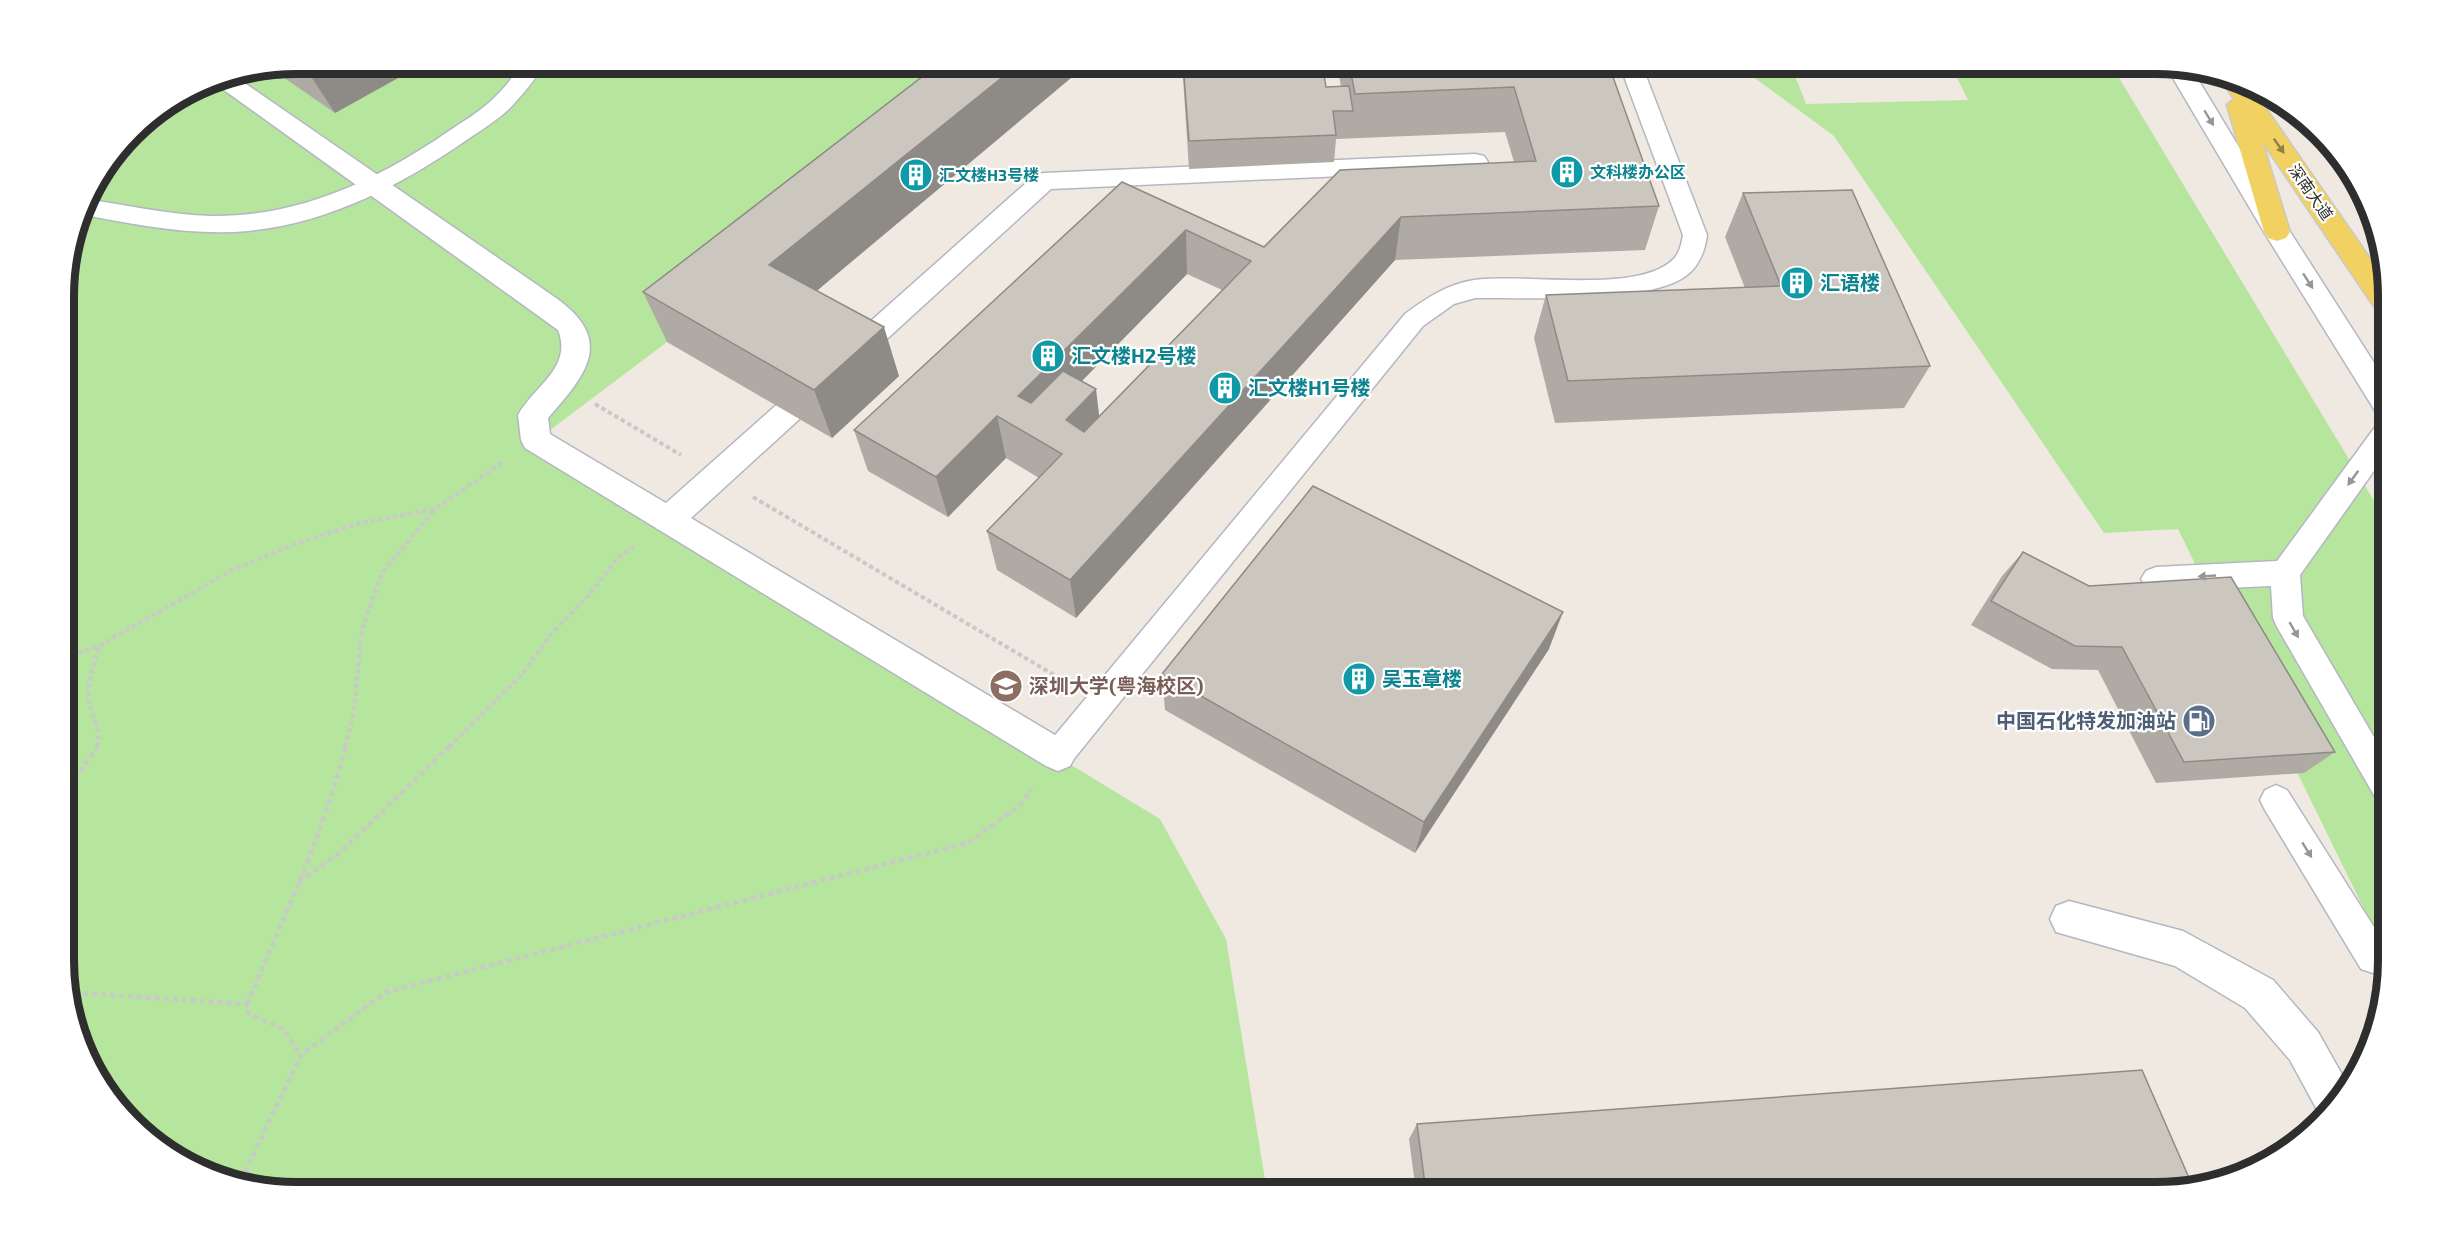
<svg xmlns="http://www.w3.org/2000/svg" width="2452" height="1255" font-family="'Exo 2','Noto Sans SC',sans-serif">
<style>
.green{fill:#b6e59e}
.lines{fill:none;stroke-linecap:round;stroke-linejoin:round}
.service-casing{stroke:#b4b7c1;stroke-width:3}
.pedestrian-casing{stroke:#b4b7c1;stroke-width:3}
.minor-casing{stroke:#b4b7c1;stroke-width:3}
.secondary-casing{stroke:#b4b7c1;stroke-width:3}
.primary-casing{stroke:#c9c9c9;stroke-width:3}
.path-far1{stroke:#c9c9c9;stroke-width:4;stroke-dasharray:4.5 3;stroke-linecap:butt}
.path{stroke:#c9c9c9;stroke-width:4.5;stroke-dasharray:5 4;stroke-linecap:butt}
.service{fill:#fff;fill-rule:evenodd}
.pedestrian{fill:#fff;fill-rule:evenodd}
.minor{fill:#fff;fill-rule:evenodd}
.secondary{fill:#fff;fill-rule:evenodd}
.primary{fill:#f2d163;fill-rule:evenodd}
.wall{fill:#afaba4;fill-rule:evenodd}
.shaded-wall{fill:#8e8b86}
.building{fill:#cbc7bf;stroke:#8e8b86;stroke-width:1.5;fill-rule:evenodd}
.oneway{fill:#969696}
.oneway2{fill:#908048}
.labels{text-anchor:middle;stroke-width:4.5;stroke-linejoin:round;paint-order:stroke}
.far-culture-label{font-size:16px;font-weight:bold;fill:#0d838f;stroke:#fff;text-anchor:start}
.far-street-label{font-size:16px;fill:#2e2e2e;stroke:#fff}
.culture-label{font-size:20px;font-weight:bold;fill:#0d838f;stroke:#fff;text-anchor:start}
.education-label{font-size:20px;font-weight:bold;fill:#785e54;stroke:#fff;text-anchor:start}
.service-label{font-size:20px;font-weight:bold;fill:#4e5e75;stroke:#fff;text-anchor:end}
.rim{fill:none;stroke:#2e2e2e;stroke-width:8}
</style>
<rect width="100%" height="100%" fill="#efe9e1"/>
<!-- green -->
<g class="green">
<path d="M295,63H1015L667,342L537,440L1160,819L1226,939L1267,1192H295L193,1168L111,1101L81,1048L65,991L64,280L87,192L142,121L207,81Z"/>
<path d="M1734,63H1790L1806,104L1968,100L1950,63H2110L2388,524L2389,960L2178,529L2104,533L1834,136Z"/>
</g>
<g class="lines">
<!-- service casing -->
<g class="service-casing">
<g id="service">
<path d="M523,63H546C535,79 522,96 509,109C496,121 480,131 465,141C400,186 328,223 248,231C193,236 135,225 81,214L85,199C127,205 170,215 212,216C298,217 376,181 446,133C462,122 480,112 494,98C505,88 514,75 523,63Z"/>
<path d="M1619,63H1641L1707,235C1705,250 1700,265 1687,275C1649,305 1524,297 1475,298L1454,304L1423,326L1069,765L1058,769L1047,765L1042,755L1047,745L1405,314C1426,298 1448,284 1474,280C1525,273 1629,293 1669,263C1679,256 1681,246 1683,235Z"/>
<path d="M2387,420L2388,451L2300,575L2303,616L2388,761L2389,807L2378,802L2277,627L2273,618L2271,586L2156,591L2146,587L2141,579L2146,571L2156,567L2277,561L2378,423Z"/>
<path d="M2276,785L2287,790L2384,943L2389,944V960L2385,977L2361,969L2265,810L2260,800L2265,790Z"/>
</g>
</g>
<!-- pedestrian casing -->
<g class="pedestrian-casing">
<path id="pedestrian" d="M1475,154L1484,156L1488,162L1484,168L1475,170L1051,189L679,529L668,532L657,529L652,520L657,511L1035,175L1044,173Z"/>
</g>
<!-- minor casing -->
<g class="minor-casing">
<g id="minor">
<path d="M233,75L556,298C615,340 587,374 548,418L550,434L1070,744L1076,755L1070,766L1058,771L1046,766L525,448L521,440L518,415C534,386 573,368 558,330L210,80Z"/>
<path d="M2069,901L2183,931L2273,980L2318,1032L2349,1087L2332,1113L2322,1119L2290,1060L2245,1008L2175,966L2056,932L2050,919L2056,906Z"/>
</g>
</g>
<!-- secondary casing -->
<g class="secondary-casing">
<path id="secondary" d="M2169,66L2193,71L2287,227L2387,383V417L2377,414L2264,232L2167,68Z"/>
</g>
<!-- primary casing -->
<g class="primary-casing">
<path id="primary" d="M2224,78L2249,84L2387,283V314L2377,311L2262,141L2290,232L2286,238L2277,241L2268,238L2264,232L2227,105L2234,99L2222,81Z"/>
</g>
<!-- path-far1 -->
<g class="path-far1">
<path d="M595,404L681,455"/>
<path d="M753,497L1066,682"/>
<path d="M64,658L99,646L230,571L293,545L356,524L435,509L503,462"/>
<path d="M97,747C102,728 91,717 89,700C87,682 94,663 99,647"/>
<path d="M345,747L354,711L362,629L382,573L435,509"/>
<path d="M449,747L520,677L552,633L588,596L617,559L634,546"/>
</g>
<!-- path -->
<g class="path">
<path d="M65,794L98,745"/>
<path d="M299,882L339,853L451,745"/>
<path d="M65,992L247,1004L248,1013L283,1029L301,1055"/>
<path d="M247,1004C283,919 323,835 346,745"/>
<path d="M241,1180L301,1055L386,992L968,843L1019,806L1032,789"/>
</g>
<!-- service -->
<use href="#service" class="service"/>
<!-- pedestrian -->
<use href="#pedestrian" class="pedestrian"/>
<!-- minor -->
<use href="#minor" class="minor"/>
<!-- secondary -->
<use href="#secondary" class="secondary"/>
<!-- primary -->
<use href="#primary" class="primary"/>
</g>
<!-- wall -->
<g class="wall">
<path d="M295,63H425L335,113L270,68Z"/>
<path d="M1182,63H1322L1326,87H1341L1337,63H1608L1659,206L1645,250L1395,260L1076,618L997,570L987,531L1039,478L1006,458L948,517L868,471L854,430L1122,182L1264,247L1514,162L1505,132L1336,139L1334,162L1189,169ZM1187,274L1222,290L1099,416L1081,381Z"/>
<path d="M1743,193L1930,366L1904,408L1555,423L1534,338L1546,295L1745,288L1725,237Z"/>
<path d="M817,291L899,376L832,438L667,342L643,292Z"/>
<path d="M2023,552L2335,752L2304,773L2156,783L2098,670L2052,669L1971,625L2002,576Z"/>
<path d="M1549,649L1415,853L1165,710L1162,674Z"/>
<path d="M1417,1124L2172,1192H1416L1409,1139Z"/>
</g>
<!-- shaded-wall -->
<g class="shaded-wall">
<path d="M341,63H425L335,113L312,78Z"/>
<path d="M1020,63H1089L788,315L769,265Z"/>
<path d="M1401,217L1395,260L1076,618L1070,580Z"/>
<path d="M1186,230L1187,274L1029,435L1018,396Z"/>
<path d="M884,327L899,376L832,438L814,390Z"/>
<path d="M1096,389L1101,431L1072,461L1066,420Z"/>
<path d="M997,416L1006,458L948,517L936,477Z"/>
<path d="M1563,612L1549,649L1415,853L1424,822Z"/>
</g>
<!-- building -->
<g class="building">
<path d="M295,63H341L312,78L291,64Z"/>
<path d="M940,63H1020L769,265L884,327L814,390L643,292Z"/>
<path d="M1183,63H1322L1326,87L1349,86L1353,111H1333L1336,135L1189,141Z"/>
<path d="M1349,63H1608L1659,206L1401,217L1070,580L987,531L1062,454L997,416L936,477L854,430L1122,182L1264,247L1340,170L1536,161L1514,87L1355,94ZM1186,230L1251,261L1084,432L1066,420L1096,389L1063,371L1031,403L1018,396Z"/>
<path d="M1852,190L1930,366L1568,381L1546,295L1781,286L1743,193Z"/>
<path d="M1313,486L1563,612L1424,822L1162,674Z"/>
<path d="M2023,552L2089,586L2231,577L2335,752L2184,762L2122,647L2075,646L1991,601Z"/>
<path d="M2142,1070L2193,1187L2172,1192H1426L1417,1124Z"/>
</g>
<!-- one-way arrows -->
<defs><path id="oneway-solid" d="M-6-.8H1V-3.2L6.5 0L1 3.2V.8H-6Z" transform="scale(1.5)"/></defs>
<g class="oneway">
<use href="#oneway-solid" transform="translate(2209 118) rotate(59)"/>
<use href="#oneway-solid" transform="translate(2308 281) rotate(57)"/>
<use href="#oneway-solid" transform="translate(2353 478) rotate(126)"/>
<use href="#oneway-solid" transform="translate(2207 576) rotate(177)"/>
<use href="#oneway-solid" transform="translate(2294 630) rotate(60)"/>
<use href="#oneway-solid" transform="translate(2307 850) rotate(58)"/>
</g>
<use class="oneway2" href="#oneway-solid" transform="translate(2279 146) rotate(55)"/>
<!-- icons -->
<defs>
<g id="building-disc" transform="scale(1.725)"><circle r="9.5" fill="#0f9aa8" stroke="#fff"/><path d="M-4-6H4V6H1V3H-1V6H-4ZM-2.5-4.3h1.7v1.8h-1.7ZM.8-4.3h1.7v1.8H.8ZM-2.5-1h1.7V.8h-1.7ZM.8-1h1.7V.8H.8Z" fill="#fff"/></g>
<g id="university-disc" transform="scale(1.725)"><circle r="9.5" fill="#8d6e63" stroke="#fff"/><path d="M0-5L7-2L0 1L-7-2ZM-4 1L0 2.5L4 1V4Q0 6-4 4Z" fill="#fff"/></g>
<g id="fuel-disc" transform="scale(1.725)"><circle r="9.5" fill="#5c6f8a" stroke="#fff"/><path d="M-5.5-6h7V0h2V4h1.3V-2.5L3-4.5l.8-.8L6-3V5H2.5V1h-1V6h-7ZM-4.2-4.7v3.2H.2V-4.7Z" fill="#fff"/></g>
</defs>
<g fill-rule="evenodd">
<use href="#building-disc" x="1567" y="172"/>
<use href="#building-disc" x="916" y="175"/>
<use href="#building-disc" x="1797" y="283"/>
<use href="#building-disc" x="1048" y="356"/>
<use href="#building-disc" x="1225" y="388"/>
<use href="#building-disc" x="1359" y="679"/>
<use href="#university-disc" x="1006" y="686"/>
<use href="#fuel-disc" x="2199" y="721"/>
</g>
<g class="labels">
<!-- far-culture labels -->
<g class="far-culture-label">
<text x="1590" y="178">文科楼办公区</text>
<text x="939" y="181">汇文楼H3号楼</text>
</g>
<!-- far-street labels -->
<g class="far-street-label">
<text transform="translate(2311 192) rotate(55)" y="6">深南大道</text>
</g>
<!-- culture labels -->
<g class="culture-label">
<text x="1820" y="290">汇语楼</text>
<text x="1071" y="363">汇文楼H2号楼</text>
<text x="1248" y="395">汇文楼H1号楼</text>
<text x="1382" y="686">吴玉章楼</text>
</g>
<!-- education labels -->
<g class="education-label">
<text x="1029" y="693">深圳大学(粤海校区)</text>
</g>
<!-- service labels -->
<g class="service-label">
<text x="2176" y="728">中国石化特发加油站</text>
</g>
</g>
<!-- crop -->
<path d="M0 0H2452V1255H0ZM296 74H2156A222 222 0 0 1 2378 296V960A222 222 0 0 1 2156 1182H296A222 222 0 0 1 74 960V296A222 222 0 0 1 296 74Z" fill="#fff" fill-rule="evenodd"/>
<path class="rim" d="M296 74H2156A222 222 0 0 1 2378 296V960A222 222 0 0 1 2156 1182H296A222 222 0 0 1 74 960V296A222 222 0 0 1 296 74Z"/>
</svg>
